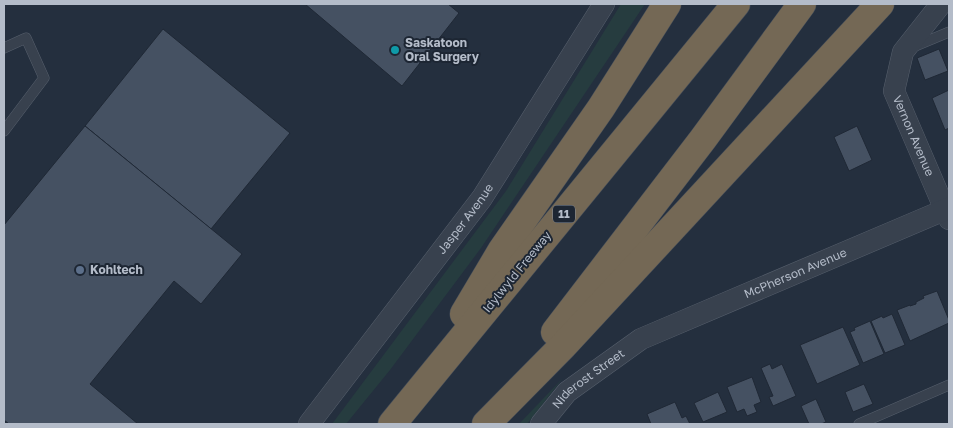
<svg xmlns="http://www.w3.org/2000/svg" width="953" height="428" font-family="'Golos Text',sans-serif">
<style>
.green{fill:#263c3f}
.building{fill:#455162;stroke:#1f2835}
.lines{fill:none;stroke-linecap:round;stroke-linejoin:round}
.service-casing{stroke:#565f6c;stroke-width:11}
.minor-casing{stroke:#565f6c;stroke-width:22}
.motorway-casing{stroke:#434c59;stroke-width:29}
.service{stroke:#38414e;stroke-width:10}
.minor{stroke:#38414e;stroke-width:21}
.motorway{stroke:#746855;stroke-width:28}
.culture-dot{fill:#0f9aa8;stroke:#1d2633;stroke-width:2}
.service-dot{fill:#5c6f8a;stroke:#1d2633;stroke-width:2}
.labels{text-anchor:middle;stroke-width:4;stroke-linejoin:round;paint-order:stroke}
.shield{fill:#1d2633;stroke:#878f9c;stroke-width:1}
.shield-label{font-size:11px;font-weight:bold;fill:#b4bcc9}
.poi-label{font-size:12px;font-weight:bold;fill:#b4bcc9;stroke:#1d2633;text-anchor:start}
.street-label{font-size:12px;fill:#b4bcc9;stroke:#1d2633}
</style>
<rect width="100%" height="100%" fill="#242f3e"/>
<!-- green -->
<g class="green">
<path d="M621,4H645L481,248L390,370L346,424H332L506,191Z"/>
<path d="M563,378L527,424H519Z"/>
</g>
<!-- building -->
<g class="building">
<path d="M305,4H448L459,13L402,86Z"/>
<path d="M163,29L290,133L211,229L85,126Z"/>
<path d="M939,49L948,71L925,80L917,58Z"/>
<path d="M949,90V128L945,130L932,98Z"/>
<path d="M85,126L242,254L201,304L174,281L90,384L138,424H9L4,420V225Z"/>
<path d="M857,126L872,160L849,171L834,137Z"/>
<path d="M937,291L949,320V323L910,341L897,310L910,305V306L916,304V302L924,298L923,296Z"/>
<path d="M892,314L905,345L885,353L871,321L882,316L883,318Z"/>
<path d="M870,321L884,354L863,363L850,332L855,330L854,328Z"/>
<path d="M843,327L860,365L817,384L800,345Z"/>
<path d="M770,364L772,369L782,364L796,396L773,406L769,397L773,396L761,368Z"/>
<path d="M752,377L761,402L754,405L757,412L747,416L744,409L737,412L727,387Z"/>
<path d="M864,384L873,404L853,412L845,392Z"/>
<path d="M718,392L727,412L703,422L694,403Z"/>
<path d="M816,399L826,422L821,424H809L801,406Z"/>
<path d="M675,402L682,418L686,416L690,424H651L647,414Z"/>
</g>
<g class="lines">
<!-- service casing -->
<g class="service-casing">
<g id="service">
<path d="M913,47L949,32"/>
<path d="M4,48L26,38L44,78L4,131"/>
<path d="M859,424L949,385"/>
</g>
</g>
<!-- minor casing -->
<g class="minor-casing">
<g id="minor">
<path id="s1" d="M941,4L903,52L894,91L949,219"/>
<path id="s2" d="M309,424L482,198L604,4"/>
<path id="s3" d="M541,424L567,392L641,339L949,208"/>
</g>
</g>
<!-- motorway casing -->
<g class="motorway-casing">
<g id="motorway">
<path d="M464,314L502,250L601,108L667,4"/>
<path d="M555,332L703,139L802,4"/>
<path d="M392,424L736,4"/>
<path d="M486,424L563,346L880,4"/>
</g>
</g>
<!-- service -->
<use href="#service" class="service"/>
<!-- minor -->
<use href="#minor" class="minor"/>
<!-- motorway -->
<use href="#motorway" class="motorway"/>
</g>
<!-- markers -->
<circle class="culture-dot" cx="395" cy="50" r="5"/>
<circle class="service-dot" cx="80" cy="270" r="5"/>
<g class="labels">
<!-- shield labels -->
<rect class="shield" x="553" y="205.5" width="22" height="17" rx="4"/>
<g class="shield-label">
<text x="564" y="218">11</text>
</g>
<!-- poi labels -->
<g class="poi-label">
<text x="405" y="47">Saskatoon<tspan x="405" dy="14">Oral Surgery</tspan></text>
<text x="90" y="274">Kohltech</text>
</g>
<!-- street labels -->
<g class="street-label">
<text dy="4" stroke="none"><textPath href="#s1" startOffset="150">Vernon Avenue</textPath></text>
<text dy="4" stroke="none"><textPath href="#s2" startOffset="258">Jasper Avenue</textPath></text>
<text transform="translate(517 272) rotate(-51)" y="4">Idylwyld Freeway</text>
<text dy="4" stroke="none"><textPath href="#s3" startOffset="300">McPherson Avenue</textPath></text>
<text dy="4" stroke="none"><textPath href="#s3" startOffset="66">Niderost Street</textPath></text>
</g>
</g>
<!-- border -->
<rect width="953" height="428" fill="none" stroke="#b4bcc9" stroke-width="10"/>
</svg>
